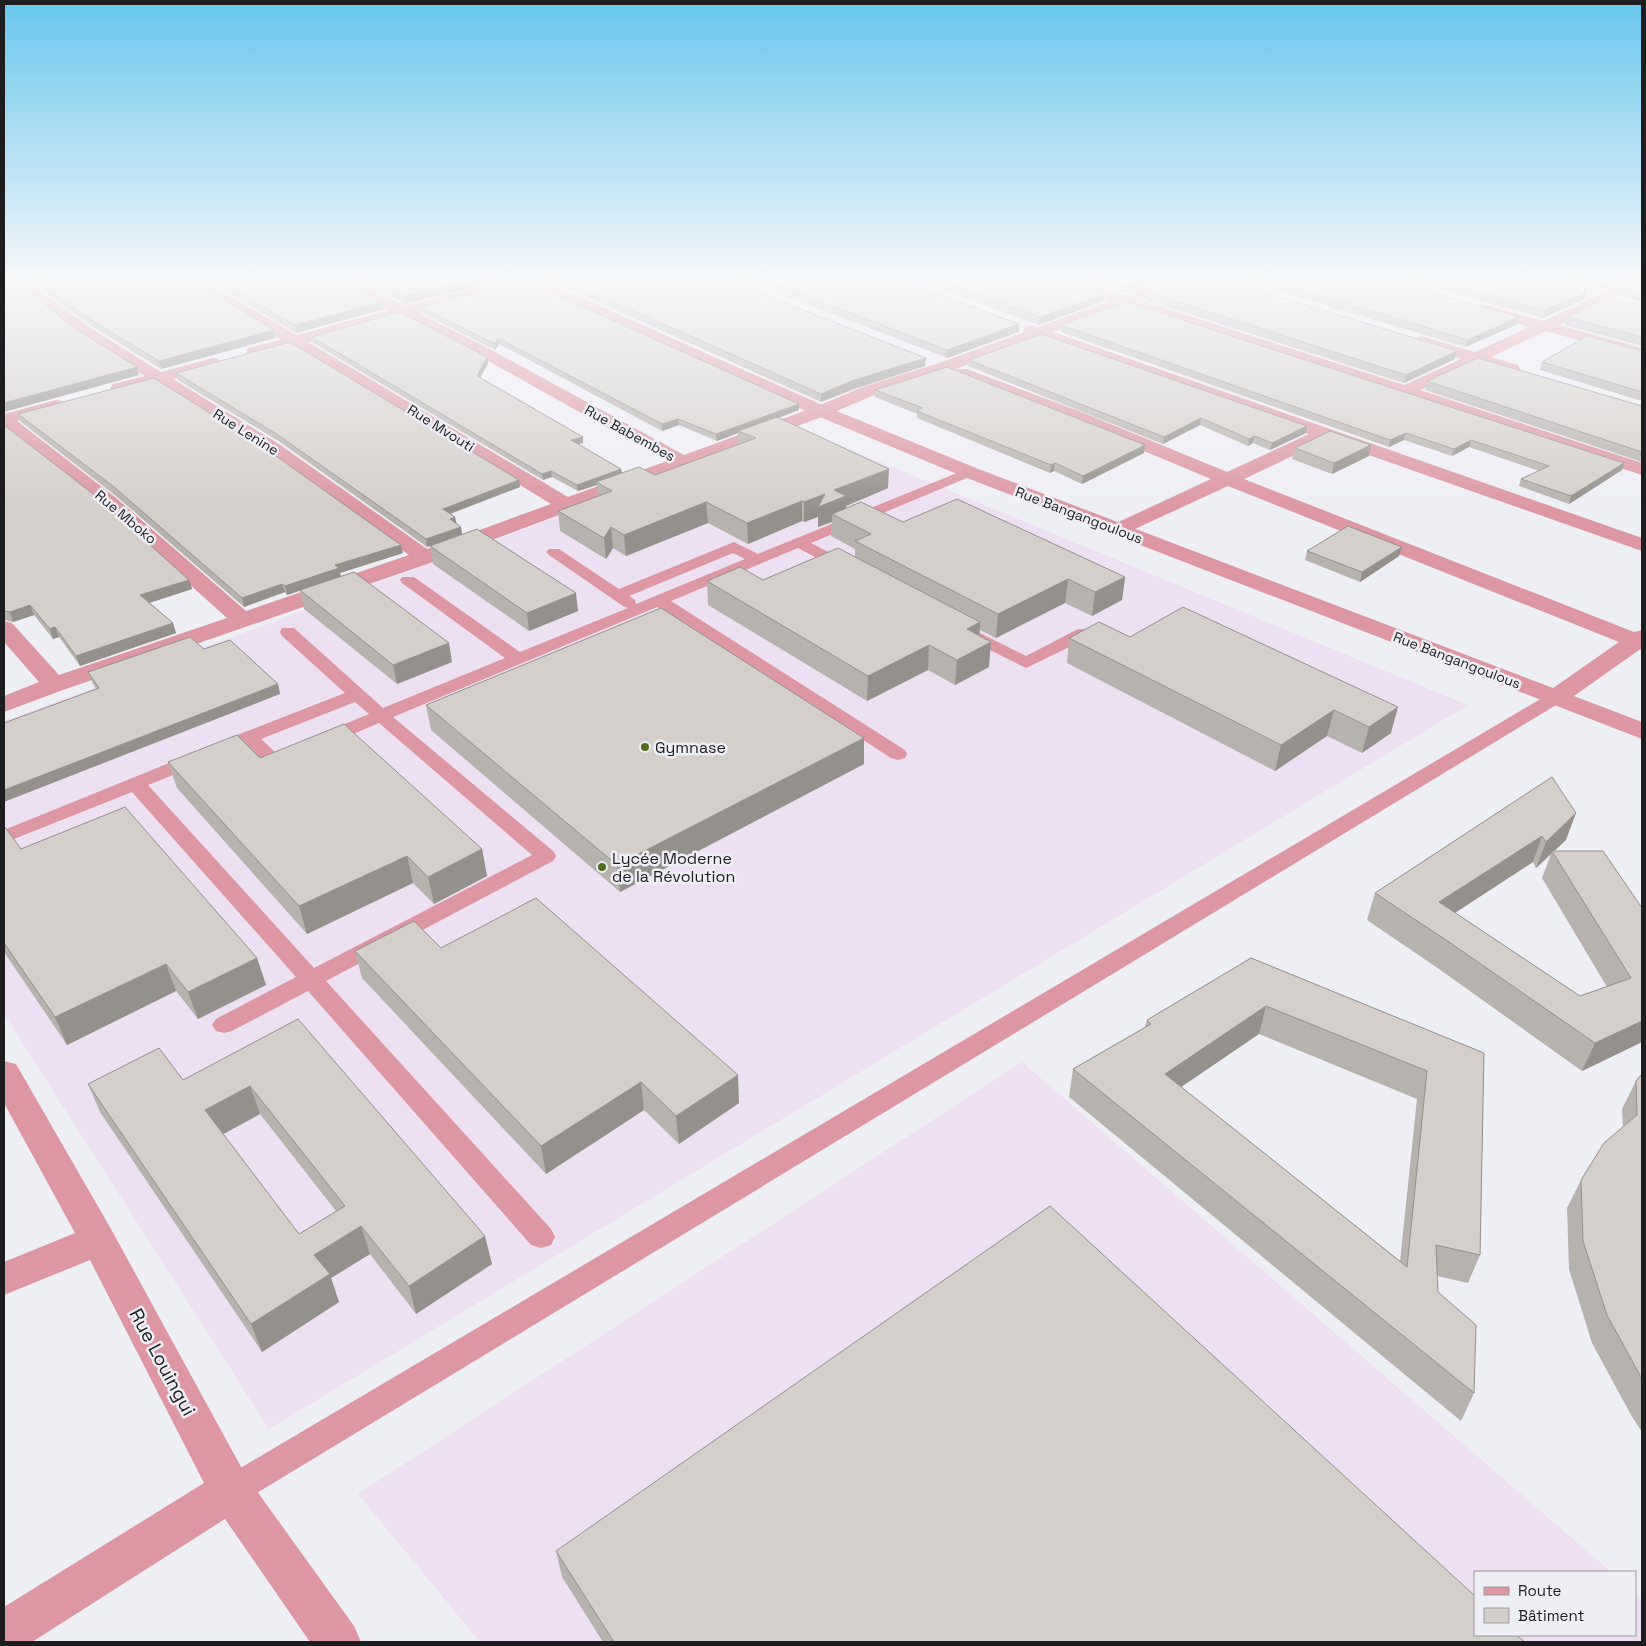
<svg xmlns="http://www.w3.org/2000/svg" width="1646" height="1646" font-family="'Space Grotesk',sans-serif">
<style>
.commercial{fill:#eedff2}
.education{fill:#ede0f3}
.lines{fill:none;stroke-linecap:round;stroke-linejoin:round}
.service{fill:#dd97a2;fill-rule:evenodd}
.minor{fill:#dd97a2;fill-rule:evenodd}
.tertiary{fill:#dd97a2;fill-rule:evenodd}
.wall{fill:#b6b2ae;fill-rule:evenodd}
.shaded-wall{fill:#94918d}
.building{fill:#d4cfca;stroke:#94918d;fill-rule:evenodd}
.poi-dot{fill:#546c1d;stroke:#eeeef5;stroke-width:2}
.labels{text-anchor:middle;stroke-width:5;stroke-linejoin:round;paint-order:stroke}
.far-street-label{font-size:14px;fill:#1d1d20;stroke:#eeeef5}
.poi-label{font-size:16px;fill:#1d1d20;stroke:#eeeef5;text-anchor:start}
.near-street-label{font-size:19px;fill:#1d1d20;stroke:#eeeef5}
</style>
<rect width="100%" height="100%" fill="#eeeef5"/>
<!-- commercial -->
<path class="commercial" d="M1022,1062L1611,1572H1475V1635H1635V1593L1642,1600V1642H480L358,1494Z"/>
<!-- education -->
<path class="education" d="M798,428L1468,705L269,1429L4,1014V721Z"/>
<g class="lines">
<!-- service -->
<g class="service">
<path d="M969,468L976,472L974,475L811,543L853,565L855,568L853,571H841L798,548L671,601L905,750L907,754L905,758L898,760L891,758L657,607L393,717L553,851L556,856L553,861L326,981L551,1229L555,1237L551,1245L541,1248L531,1245L308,991L232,1031L224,1033L216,1031L212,1025L216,1019L296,977L132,792L4,843V830L189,755L196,753L203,755L205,759L203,763L148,785L314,968L532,855L379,723L332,743L325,745L318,743L316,739L318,735L369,714L355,702L261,739L276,753L291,747L298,749L300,753C297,758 292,759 287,762C266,772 260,758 246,745L239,747L232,745L230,741L232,737L345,693L282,636L280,632L282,628H294L383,708L505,658L402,583L400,580L402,577H414L520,652L628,608L623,606L549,555L546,552L549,549H559L619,589L734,542L758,554ZM733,553L745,559L636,604L635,600L629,596Z"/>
<path d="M968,627L1026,656L1078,629H1090L1092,633L1090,637L1026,668L962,636L960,632L962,628Z"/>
<path d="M1555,693L1561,694L1564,698L1561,702L242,1502L231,1506L220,1502L215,1491L220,1480L1549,694Z"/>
</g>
<!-- minor -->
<g class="minor">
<path d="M7,278H24L89,327L161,372L213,358L219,359L221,363L219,367L173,379L279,444L427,549L551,504L293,346L254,357L248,356L246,352L248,348L281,340L180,278H198L297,335L389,310L332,281L330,278H349L405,306L515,278H540L538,281L417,312L486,347L684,455L815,407L865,386L939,363L1024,332L1023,330L1025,327L1031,325L1038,327L1110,301L1049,281L1047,278H1070L1125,295L1172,278H1193L1191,281L1140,300L1404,385L1461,359L1415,344L1413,341L1415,338L1421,336L1475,352L1529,327L1478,312L1475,309L1478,306L1483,304L1543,321L1599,295L1627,278H1642V282L1609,301L1559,325L1642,348V358L1546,331L1491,357L1518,365L1520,369L1518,373L1512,374L1477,364L1420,390L1642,463V475L1125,306L1053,332L1642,538V551L1326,440L1244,479L1634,632L1642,630V648L1564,703L1555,705L1546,703L1543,698L1546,693L1619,642L1228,486L1124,534L1117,536L1110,534L1107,530L1110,526L1211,479L1072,421L955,377L952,373L955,369H967L1084,413L1227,472L1309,434L1038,338L951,371L877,394L827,415L433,562L63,690L4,712V696L39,682L4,642V621L12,623L59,675L227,618L101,505L4,429V414L56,400L62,401L65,405L62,409L17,421L115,497L246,611L409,555L265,452L156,383L119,393L113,392L110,388L113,384L145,376L77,333ZM401,316L474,353L667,461L568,497L308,342Z"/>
<path d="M4,1061L16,1064L111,1229L246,1476L354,1626L361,1642H310L225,1519L32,1642H4V1607L204,1483L90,1260L4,1295V1262L75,1233L4,1103Z"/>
</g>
<!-- tertiary -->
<path class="tertiary" d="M517,278H537L827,407L976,468L1642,722V739L962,476L815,415L519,281Z"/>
</g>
<!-- wall -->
<g class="wall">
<path d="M202,278H335L384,309L296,333Z"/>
<path d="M354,278H507L405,304Z"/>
<path d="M545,278H721L926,358L925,366L854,389L821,402Z"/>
<path d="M740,278H894L1019,332L947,358Z"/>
<path d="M912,278H1058L1105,294L1104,301L1039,325Z"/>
<path d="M1077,278H1166L1125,293Z"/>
<path d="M1235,278H1379L1516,325L1465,347Z"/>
<path d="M1398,278H1535L1584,299L1543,318Z"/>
<path d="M1554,278H1623L1602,291Z"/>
<path d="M1642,278V302L1622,296L1624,289Z"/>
<path d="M41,283L274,330L275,338L161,369L90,325L43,291Z"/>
<path d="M1147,292L1457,351L1455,359L1404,383L1146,300Z"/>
<path d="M1642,306V346L1564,325L1567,317Z"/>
<path d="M421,307L799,410L779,418L888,488L846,506V508L1125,577L1122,600L1092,616L1065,603L996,638L980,630L979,636L989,667L955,685L928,670L867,701L708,605L707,581L763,580L855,557V549L831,536L832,522L818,527V517L804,522L802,521L748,544L708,523L626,556L613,548L606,559L560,531L558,511L598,496L597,485L578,491L552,477L543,480L313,343L312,337L487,357L488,363L480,377L583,437V443L578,444L621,469L622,473L655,475L738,445V433L717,441L679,425L662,431L499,344L495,350L422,313Z"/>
<path d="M1061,325L1624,463L1622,470L1569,504L1519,486L1521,479L1539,471L1469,447L1452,456L1404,440L1389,447L1061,332Z"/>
<path d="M1642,351V401L1540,370L1542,362Z"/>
<path d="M969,360L1307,426L1306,433L1270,450L1253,443L1248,446L1200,425L1163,444L968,366Z"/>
<path d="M176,373L520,487L450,514L455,517L456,524L461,527L462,534L427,547L280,442L178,380Z"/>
<path d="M1427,381L1642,406V462L1425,390Z"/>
<path d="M875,390L1144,453L1082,484L1054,471L1050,473L917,418V414L875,397Z"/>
<path d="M18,414L403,553L340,573L341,576L452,662L397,684L304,609L300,590L287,595L285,592L244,607L116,496L21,422Z"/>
<path d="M4,425L189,580L192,589L149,603L173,623L176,633L80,666L59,637L53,639L34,615L13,622L4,620Z"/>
<path d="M1295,448L1369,456L1332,474L1292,459Z"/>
<path d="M430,546L578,611L529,631L433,564Z"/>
<path d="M1307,551L1399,556L1360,582L1305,560Z"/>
<path d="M1183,607L1391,733L1362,753L1327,736L1275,771L1067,663L1069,638L1130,637Z"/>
<path d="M204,649L278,684L280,694L96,689L92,682L88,672Z"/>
<path d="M426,705L864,764L620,892L431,730Z"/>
<path d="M260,758L482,849L487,876L434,904L413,883L307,934L177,788L168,762Z"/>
<path d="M1552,777L1566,840L1554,851L1642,908V1042L1582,1071L1439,969L1367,920L1375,893ZM1551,854L1542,878L1607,987L1580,996L1455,913L1533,862L1536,868Z"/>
<path d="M4,827L21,849L257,958L266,985L198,1019L176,991L67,1045L4,952Z"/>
<path d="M441,948L739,1103L679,1144L644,1110L546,1174L362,978L355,951Z"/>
<path d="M1251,958L1484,1053L1480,1255L1468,1283L1437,1276L1438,1292L1474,1393L1461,1421L1069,1097L1073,1069L1145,1027L1147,1020ZM1259,1034L1417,1099L1400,1261L1181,1087Z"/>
<path d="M298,1019L492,1264L416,1314L370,1254L331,1278L339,1302L262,1352L100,1112L88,1084L183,1080ZM260,1114L336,1211L299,1234L223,1134Z"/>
<path d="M1642,1074V1432L1631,1415L1592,1343L1569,1269L1567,1208L1581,1180L1623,1127L1622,1109L1636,1081Z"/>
<path d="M556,1551L1525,1642H603L562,1577Z"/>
</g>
<!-- shaded-wall -->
<g class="shaded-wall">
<path d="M30,278H42L30,281Z"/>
<path d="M477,278H507L405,304L404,296Z"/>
<path d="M1147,278H1166L1125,293L1126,286Z"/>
<path d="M1613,278H1623L1602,291L1604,284Z"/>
<path d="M1587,292L1584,299L1543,318L1545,310Z"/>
<path d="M1105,294L1104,301L1039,325L1040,317Z"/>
<path d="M382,302L384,309L296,333L295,325Z"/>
<path d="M1518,317L1516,325L1465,347L1468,340Z"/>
<path d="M1019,324V332L947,358V350Z"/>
<path d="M274,330L275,338L161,369L159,361Z"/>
<path d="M498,338L499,344L495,350V344Z"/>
<path d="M1457,351L1455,359L1404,383L1406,375Z"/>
<path d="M487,357L488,363L478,382L477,376Z"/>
<path d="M926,358L925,366L854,389L821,402V394L854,380Z"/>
<path d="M137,367L139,375L4,412V403Z"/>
<path d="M799,404V410L741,432L738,431V433L717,441L716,434Z"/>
<path d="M1201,418L1200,425L1163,444L1164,437Z"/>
<path d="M678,419L679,425L662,431V424Z"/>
<path d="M1307,426L1306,433L1270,450L1272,443Z"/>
<path d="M1406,433L1404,440L1389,447L1390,440Z"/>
<path d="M1255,436L1253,443L1248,446L1249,439Z"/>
<path d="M583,437V443L572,446L571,440Z"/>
<path d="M1471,440L1469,447L1452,456L1454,449Z"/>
<path d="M1145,445L1144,453L1082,484L1083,476Z"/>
<path d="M1371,445L1369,456L1332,474L1334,463Z"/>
<path d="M1055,463L1054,471L1050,473L1051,465Z"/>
<path d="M1624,463L1622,470L1569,504L1571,496Z"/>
<path d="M621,469L622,475L596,482L597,485L578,491L577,485Z"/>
<path d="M889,469L888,488L846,506L845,516L832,514V522L818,527V517L804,522V502Z"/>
<path d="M551,471L552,477L543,480L542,474Z"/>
<path d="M519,480L520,487L444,516L443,509Z"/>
<path d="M802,501V521L748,544L747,523Z"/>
<path d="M706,502L708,523L626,556L624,535Z"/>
<path d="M455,517L457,525L450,519Z"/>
<path d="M461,527L462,534L427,547L426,539Z"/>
<path d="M611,527L613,548L606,559L604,538Z"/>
<path d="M401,545L403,553L340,573L341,577L287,595L285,586L335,565Z"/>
<path d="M1402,547L1399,556L1360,582L1362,572Z"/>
<path d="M1125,577L1122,600L1092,616L1095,592Z"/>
<path d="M1068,579L1065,603L996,638L998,614Z"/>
<path d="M189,580L192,589L143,605L140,595Z"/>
<path d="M282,584L285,592L244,607L242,598Z"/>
<path d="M576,593L578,611L529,631L527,613Z"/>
<path d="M30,605L34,615L13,622L10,612Z"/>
<path d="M980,622L979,647L967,629Z"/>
<path d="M173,623L176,633L80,666L76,656Z"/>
<path d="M55,627L59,637L53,639L50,629Z"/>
<path d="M991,642L989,667L955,685L957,660Z"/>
<path d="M449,643L452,662L397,684L393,665Z"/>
<path d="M929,645L928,670L867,701L868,676Z"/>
<path d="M278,684L280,694L4,802V790Z"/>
<path d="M1398,707L1391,733L1362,753L1369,727Z"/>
<path d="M1334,710L1327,736L1275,771L1281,745Z"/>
<path d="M864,738V764L620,892L617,865Z"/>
<path d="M1576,813L1566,840L1553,852L1552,851L1551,854L1536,868L1546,842Z"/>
<path d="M1542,836L1533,862L1430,929L1439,902Z"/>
<path d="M482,849L487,876L434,904L428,877Z"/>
<path d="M407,856L413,883L307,934L299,906Z"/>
<path d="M257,958L266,985L198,1019L188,992Z"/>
<path d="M166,964L176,991L67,1045L55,1017Z"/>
<path d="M1266,1006L1259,1034L1159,1102L1165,1074Z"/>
<path d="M1642,1021V1042L1582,1071L1595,1043Z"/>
<path d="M738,1075L739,1103L679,1144L676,1116Z"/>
<path d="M641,1082L644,1110L546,1174L541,1146Z"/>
<path d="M250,1086L260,1114L216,1138L205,1110Z"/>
<path d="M361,1226L370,1254L331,1278L339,1302L262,1352L251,1324L314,1255Z"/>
<path d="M485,1236L492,1264L416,1314L409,1286Z"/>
</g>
<!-- building -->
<g class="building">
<path d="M4,278H11L73,327L137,367L4,403Z"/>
<path d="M63,278H187L274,330L159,361L88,318L41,283Z"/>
<path d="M213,278H335L382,302L295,325Z"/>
<path d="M367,278H477L404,296Z"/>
<path d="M560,278H721L926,358L854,380L821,394Z"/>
<path d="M759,278H894L1019,324L947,350Z"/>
<path d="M932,278H1058L1105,294L1040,317Z"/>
<path d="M1102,278H1147L1126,286Z"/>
<path d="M1185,278H1217L1457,351L1406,375L1147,292Z"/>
<path d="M1261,278H1379L1518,317L1468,340Z"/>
<path d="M1426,278H1535L1587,292L1545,310Z"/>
<path d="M1584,278H1613L1604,284Z"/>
<path d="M1642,278V293L1624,289Z"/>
<path d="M525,281L799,404L716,434L678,419L662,424L498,338L495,344L421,307Z"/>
<path d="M1609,297L1642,306V337L1567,317Z"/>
<path d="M1126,302L1624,463L1571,496L1521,479L1549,466L1471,440L1454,449L1406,433L1390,440L1061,325Z"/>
<path d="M400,312L487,357L477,376L583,437L571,440L621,469L577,485L551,471L542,474L312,337Z"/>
<path d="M1041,334L1307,426L1272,443L1255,436L1249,439L1201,418L1164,437L969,360Z"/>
<path d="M1587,336L1642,351V392L1542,362Z"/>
<path d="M290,342L519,480L443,509L455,517L450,519L461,527L426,539L278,435L176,373Z"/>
<path d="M1478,358L1642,406V452L1427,381Z"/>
<path d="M947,367L1145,445L1083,476L1055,463L1051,465L917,411L923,408L875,390Z"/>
<path d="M154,378L262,446L401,545L335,565L339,568L285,586L282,584L242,598L114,487L18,414Z"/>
<path d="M777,417L889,469L834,490L846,496L818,507L825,494L804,502L802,501L747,523L706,502L624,535L611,527L604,538L558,511L612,491L596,482L639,467L655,475L756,438L738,431Z"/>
<path d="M4,425L97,497L189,580L140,595L173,623L76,656L55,627L50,629L30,605L10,612L4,611Z"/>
<path d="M1330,431L1371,445L1334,463L1295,448Z"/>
<path d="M957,499L1125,577L1095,592L1068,579L998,614L855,541L871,534L832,514L861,502L903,522Z"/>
<path d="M1348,526L1402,547L1362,572L1307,551Z"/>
<path d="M477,529L576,593L527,613L430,546Z"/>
<path d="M838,548L980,622L967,629L991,642L957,660L929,645L868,676L707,581L740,567L763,580Z"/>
<path d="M354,572L449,643L393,665L300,590Z"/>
<path d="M1183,607L1398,707L1369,727L1334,710L1281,745L1069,638L1099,622L1130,637Z"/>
<path d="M661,608L864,738L617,865L426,705Z"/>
<path d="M190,637L204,649L230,640L278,684L4,790V723L99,688L88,672Z"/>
<path d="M344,724L482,849L428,877L407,856L299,906L168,762L237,735L260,758Z"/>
<path d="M1552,777L1576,813L1546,842L1542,836L1439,902L1580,996L1631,978L1552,851H1603L1642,908V1021L1595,1043L1449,942L1375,893Z"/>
<path d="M125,807L257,958L188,992L166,964L55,1017L4,943V827H5L21,849Z"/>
<path d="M536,898L738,1075L676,1116L641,1082L541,1146L355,951L414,921L441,948Z"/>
<path d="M1251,958L1484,1053L1480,1255L1436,1245L1438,1292L1476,1325L1474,1393L1073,1069L1151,1024L1147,1020ZM1266,1006L1427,1071L1407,1267L1165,1074Z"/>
<path d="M298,1019L485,1236L409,1286L361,1226L314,1255L330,1274L251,1324L88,1084L159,1048L183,1080ZM250,1086L345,1206L299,1234L205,1110Z"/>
<path d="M1642,1074V1379L1607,1315L1583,1241L1581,1180L1604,1143L1637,1115L1636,1081Z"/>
<path d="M1050,1206L1475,1596V1635H1516L1525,1642H614L556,1551Z"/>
</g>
<!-- sky -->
<linearGradient id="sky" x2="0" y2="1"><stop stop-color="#67c6ec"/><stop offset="0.55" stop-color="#f7f7fa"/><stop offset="1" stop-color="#f7f7fa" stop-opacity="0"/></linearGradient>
<rect width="1646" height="509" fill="url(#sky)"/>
<!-- markers -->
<g class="poi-dot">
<circle cx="645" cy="747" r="5"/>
<circle cx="602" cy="867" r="5"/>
</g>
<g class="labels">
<!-- far-street labels -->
<g class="far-street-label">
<text transform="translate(441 428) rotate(32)" y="5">Rue Mvouti</text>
<text transform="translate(246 432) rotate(32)" y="5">Rue Lenine</text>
<text transform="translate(630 433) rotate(29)" y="5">Rue Babembes</text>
<text transform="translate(1079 515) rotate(21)" y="5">Rue Bangangoulous</text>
<text transform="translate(126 517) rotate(40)" y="5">Rue Mboko</text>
<text transform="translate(1457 660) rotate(21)" y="5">Rue Bangangoulous</text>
</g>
<!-- poi labels -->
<g class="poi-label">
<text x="655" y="753">Gymnase</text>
<text x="612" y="864">Lycée Moderne<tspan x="612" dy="18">de la Révolution</tspan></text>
</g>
<!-- near-street labels -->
<g class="near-street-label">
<text transform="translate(163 1362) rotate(62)" y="7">Rue Louingui</text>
</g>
</g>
<!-- border -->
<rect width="1646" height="1646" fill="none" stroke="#1d1d20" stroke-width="10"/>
<!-- legend -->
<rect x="1474" y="1571" width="162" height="65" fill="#eeeef5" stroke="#9a9aa0"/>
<rect x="1484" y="1587" width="25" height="8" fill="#dd97a2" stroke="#9a9aa0"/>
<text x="1518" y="1596" font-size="15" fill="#1d1d20">Route</text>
<rect x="1484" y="1608" width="25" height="15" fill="#d4cfca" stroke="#9a9aa0"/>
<text x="1518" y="1621" font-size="15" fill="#1d1d20">Bâtiment</text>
</svg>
